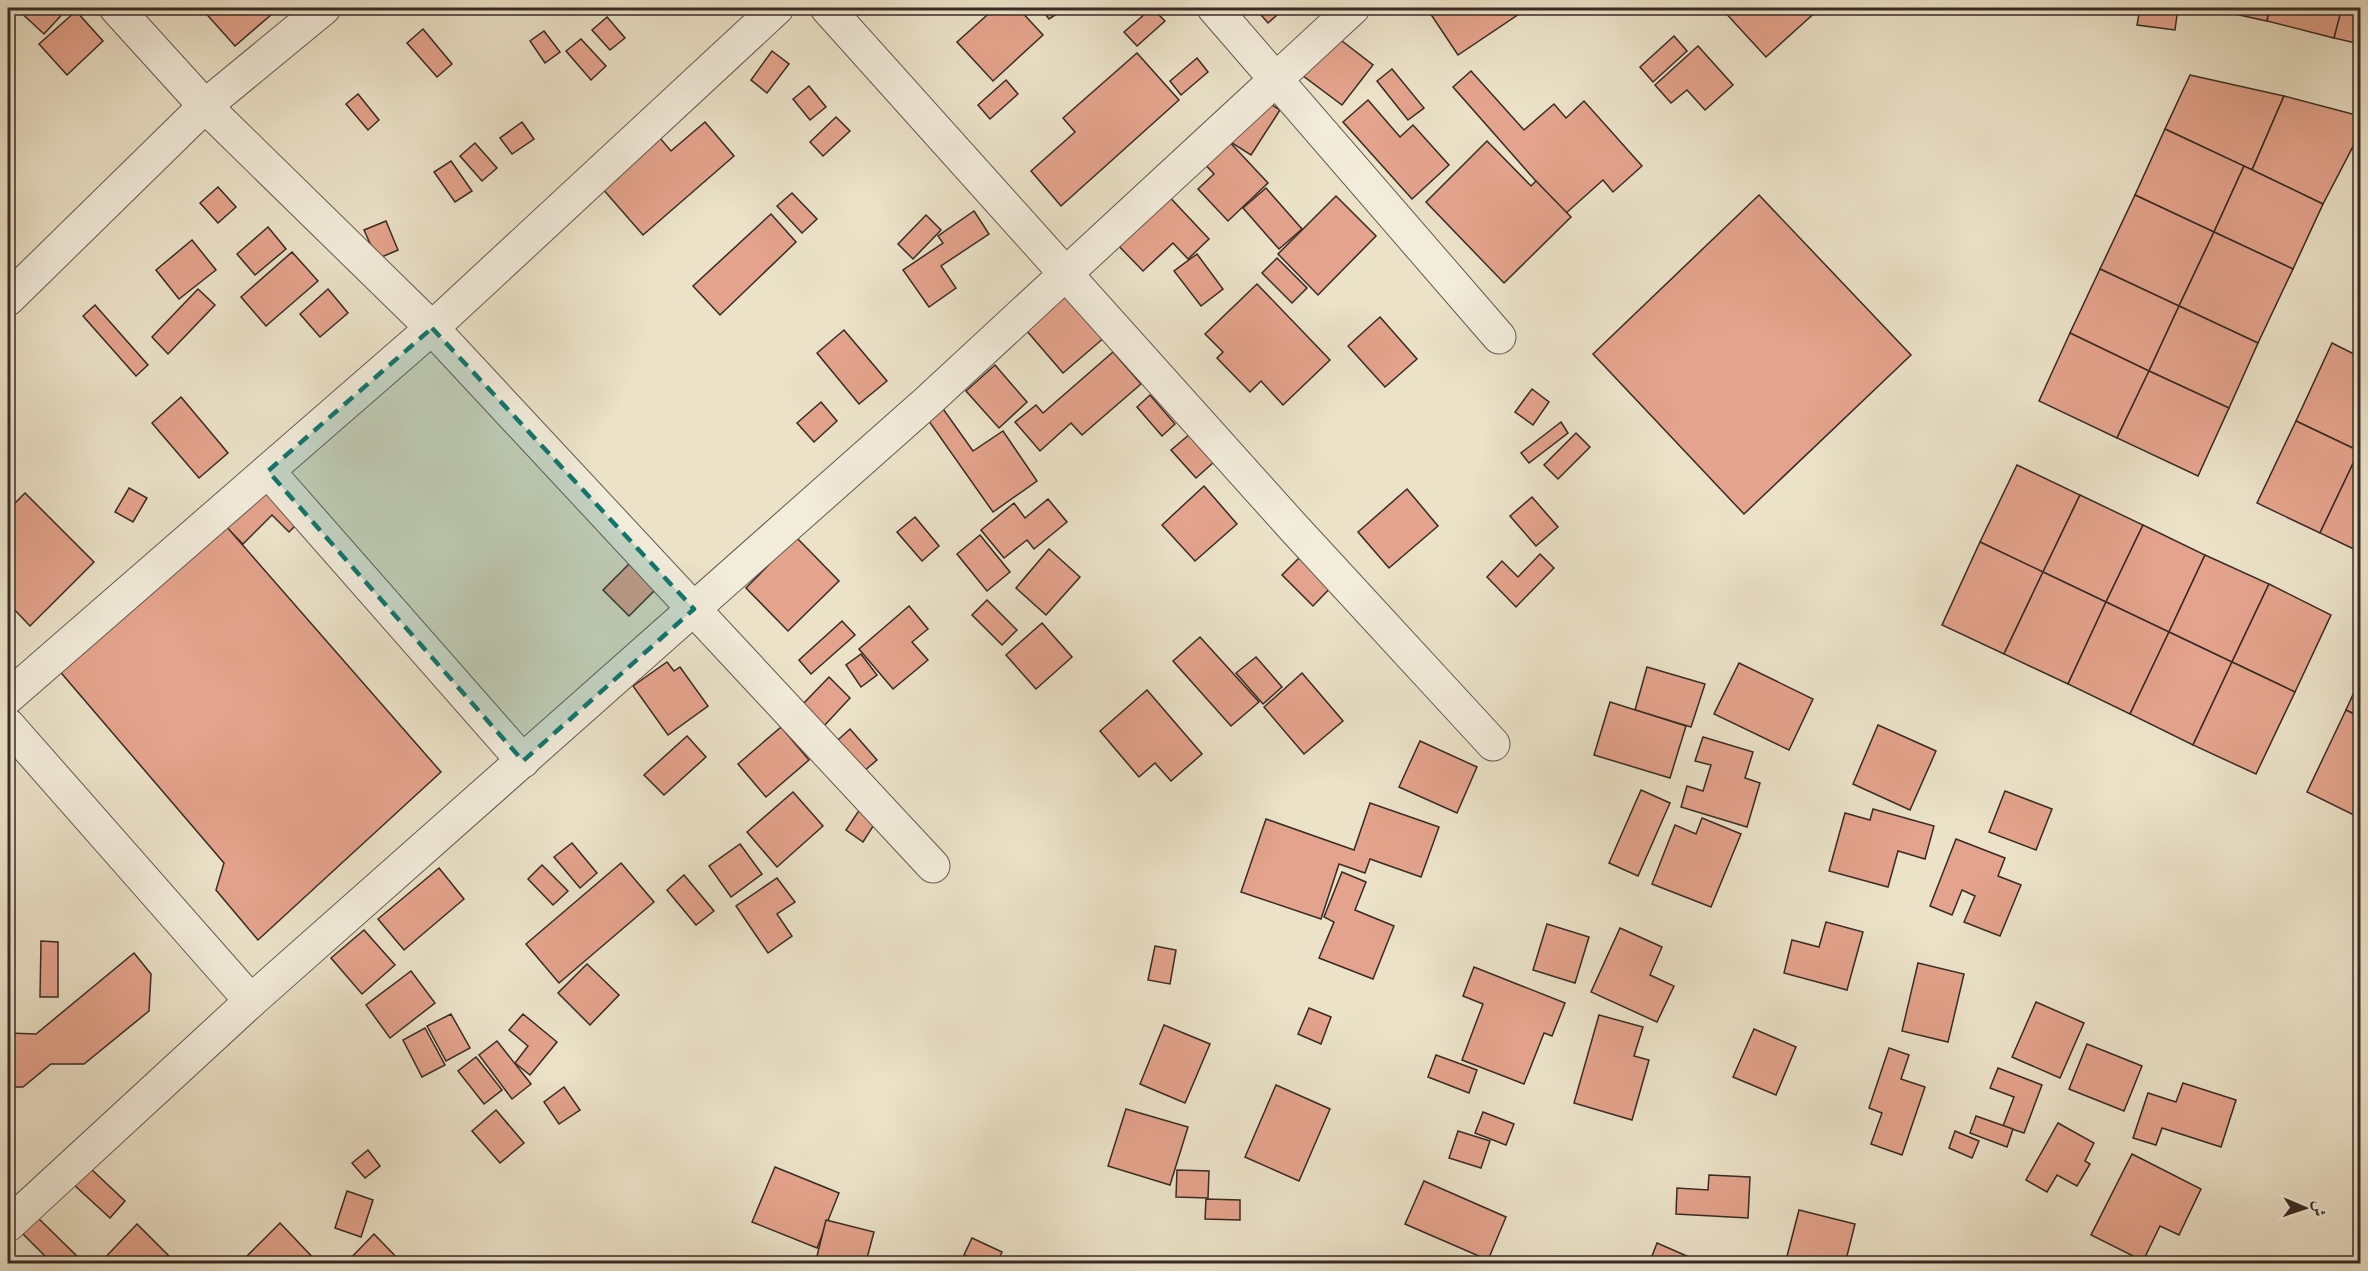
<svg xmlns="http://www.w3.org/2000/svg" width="2368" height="1271" font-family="'Libre Bodoni',Amiri,serif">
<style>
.building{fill:#e4a38c;stroke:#382b25;stroke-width:1.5}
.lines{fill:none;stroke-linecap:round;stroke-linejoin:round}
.minor-casing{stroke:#65594e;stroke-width:35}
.minor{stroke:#f2ecdb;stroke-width:33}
.marked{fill:#0f766e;fill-opacity:0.2;stroke:#0f766e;stroke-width:4.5;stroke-dasharray:12 8;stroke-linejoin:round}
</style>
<rect width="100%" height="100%" fill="#ebe2c8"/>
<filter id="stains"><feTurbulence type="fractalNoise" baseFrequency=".00333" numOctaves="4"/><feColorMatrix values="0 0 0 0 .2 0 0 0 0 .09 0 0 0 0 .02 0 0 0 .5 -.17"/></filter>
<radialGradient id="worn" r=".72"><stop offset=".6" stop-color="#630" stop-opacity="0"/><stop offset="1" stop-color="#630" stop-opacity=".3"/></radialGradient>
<!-- building -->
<g class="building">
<path d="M16,8H68L44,34Z"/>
<path d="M201,8H279L235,46Z"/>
<path d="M995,8H1018L1043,35L993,81L957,42Z"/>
<path d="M1041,8H1066L1049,19Z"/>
<path d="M1152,8L1165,21L1137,46L1124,32Z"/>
<path d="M1255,8H1285L1268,23Z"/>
<path d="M1432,8H1528L1458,55L1428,10Z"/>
<path d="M1721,8H1820L1766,57Z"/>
<path d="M2140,8H2178L2175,30L2137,25Z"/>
<path d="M2207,8H2270L2267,21Z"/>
<path d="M2270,8H2342L2334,38L2267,21Z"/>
<path d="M2342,8H2360V44L2334,38Z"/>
<path d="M76,11L103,41L67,75L39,44Z"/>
<path d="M607,17L625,38L610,50L592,30Z"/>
<path d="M423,29L452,64L437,77L407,43Z"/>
<path d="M544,31L560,52L545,63L530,41Z"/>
<path d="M1333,34L1373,65L1342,105L1302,75Z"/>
<path d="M1674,36L1687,51L1653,82L1640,67Z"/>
<path d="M581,39L606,66L591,80L566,51Z"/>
<path d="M1698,46L1733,85L1705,110L1687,90L1671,103L1655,85Z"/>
<path d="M772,51L789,64L767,93L751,80Z"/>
<path d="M1137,53L1179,100L1061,206L1031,171L1075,132L1063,118Z"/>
<path d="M1197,58L1208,72L1181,95L1170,81Z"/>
<path d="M1392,69L1424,108L1408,120L1377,81Z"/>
<path d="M1471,71L1524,130L1554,104L1566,118L1584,101L1642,166L1613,192L1603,180L1565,214L1453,87Z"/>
<path d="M2190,75L2284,96L2252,170L2165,129Z"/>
<path d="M1006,80L1018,94L990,119L978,105Z"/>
<path d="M809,86L826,107L810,120L793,99Z"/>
<path d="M358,94L379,120L368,130L346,104Z"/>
<path d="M2284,96L2360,116V133L2323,204L2252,170Z"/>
<path d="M1261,98L1280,110L1251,155L1232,143Z"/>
<path d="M1368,100L1400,137L1413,125L1449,165L1412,199L1343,122Z"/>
<path d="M836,117L850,131L823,156L810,142Z"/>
<path d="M522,122L534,139L512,154L500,138Z"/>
<path d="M705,122L734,156L643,235L595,180L653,130L671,151Z"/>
<path d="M2165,129L2244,166L2214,232L2135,195Z"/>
<path d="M1223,135L1268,183L1228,221L1198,189L1214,174L1199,158Z"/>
<path d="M1487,141L1531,186L1536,181L1571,217L1504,283L1426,202Z"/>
<path d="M475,143L497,168L482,181L460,156Z"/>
<path d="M451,161L472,191L455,202L434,172Z"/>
<path d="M2244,166L2323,204L2293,269L2214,232Z"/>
<path d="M218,187L236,207L218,223L200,203Z"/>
<path d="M1266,188L1302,229L1279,249L1243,208Z"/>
<path d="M1162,189L1209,239L1188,259L1173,243L1143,271L1111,238Z"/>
<path d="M792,193L817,219L802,233L777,206Z"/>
<path d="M1759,195L1911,355L1744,514L1593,354Z"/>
<path d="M2135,195L2214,232L2179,306L2100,269Z"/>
<path d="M1336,196L1376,236L1318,295L1278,254Z"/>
<path d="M974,211L989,234L941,266L956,288L929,307L903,270L943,243L938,236Z"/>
<path d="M771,214L796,242L720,315L693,286Z"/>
<path d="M926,215L941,230L913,259L898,244Z"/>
<path d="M386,221L398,250L377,259L364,230Z"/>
<path d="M268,227L286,249L255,275L237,254Z"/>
<path d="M2214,232L2293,269L2258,343L2179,306Z"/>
<path d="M192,240L216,270L179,299L156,270Z"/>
<path d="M292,252L318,281L266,326L241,297Z"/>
<path d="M1197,254L1223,289L1201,306L1174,271Z"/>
<path d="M1277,258L1307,288L1292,303L1262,273Z"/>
<path d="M2100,269L2179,306L2149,371L2070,333Z"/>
<path d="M1070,281L1112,331L1063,373L1020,323Z"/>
<path d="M1257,284L1330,360L1283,405L1261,381L1250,392L1217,358L1223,352L1205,334Z"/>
<path d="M198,289L215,305L168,354L152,337Z"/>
<path d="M328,289L348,313L320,337L300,314Z"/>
<path d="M95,305L148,365L136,376L83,316Z"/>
<path d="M2179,306L2258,343L2229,408L2149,371Z"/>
<path d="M1380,317L1417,359L1385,387L1348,346Z"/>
<path d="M844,330L887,381L859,404L817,353Z"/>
<path d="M2070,333L2149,371L2117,438L2039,401Z"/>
<path d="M2332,343L2360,357V447L2359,451L2296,421Z"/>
<path d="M1113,352L1141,384L1082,435L1071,423L1040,451L1015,422L1036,405L1043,413Z"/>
<path d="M995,365L1027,402L999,428L966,391Z"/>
<path d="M2149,371L2229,408L2198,476L2117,438Z"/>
<path d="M1532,389L1549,402L1533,425L1515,412Z"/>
<path d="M1150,395L1175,424L1162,436L1137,407Z"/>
<path d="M181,397L228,453L199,478L152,423Z"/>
<path d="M821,402L837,421L814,442L797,423Z"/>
<path d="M941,406L973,451L1003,431L1037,481L993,512L926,417Z"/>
<path d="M2296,421L2359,451L2320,533L2257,503Z"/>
<path d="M1561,422L1568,433L1529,463L1521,453Z"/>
<path d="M1576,433L1590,447L1558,479L1544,465Z"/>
<path d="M1190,434L1214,462L1196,478L1171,450Z"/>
<path d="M2359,451L2360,452V552L2320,533Z"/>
<path d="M2017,465L2080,495L2043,572L1980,542Z"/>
<path d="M268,475L307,514L289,532L272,515L243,544L221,522Z"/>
<path d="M1204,486L1237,524L1195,561L1162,525Z"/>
<path d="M129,488L147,498L133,522L115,512Z"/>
<path d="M1407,489L1438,526L1389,568L1358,532Z"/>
<path d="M25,493L94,562L30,626L8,603V510Z"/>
<path d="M2080,495L2143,525L2106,602L2043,572Z"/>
<path d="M1532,497L1558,527L1536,546L1510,516Z"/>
<path d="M1048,499L1067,522L1034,549L1027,540L1004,558L981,530L1014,503L1025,518Z"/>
<path d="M915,517L939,546L922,561L897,532Z"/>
<path d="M219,518L441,772L258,940L216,890L224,863L57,668Z"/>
<path d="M2143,525L2205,555L2169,632L2106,602Z"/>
<path d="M980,535L1010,572L987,591L957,554Z"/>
<path d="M796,537L839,581L788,631L746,588Z"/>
<path d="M1980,542L2043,572L2004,654L1942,625Z"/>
<path d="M1049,549L1080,577L1046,615L1016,588Z"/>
<path d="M1304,553L1335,583L1313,606L1282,575Z"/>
<path d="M1540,554L1554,568L1516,607L1487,577L1502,561L1518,577Z"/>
<path d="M2205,555L2269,584L2232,662L2169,632Z"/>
<path d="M634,559L660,585L629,616L603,590Z"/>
<path d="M2043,572L2106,602L2068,684L2004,654Z"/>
<path d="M2269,584L2331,615L2295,692L2232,662Z"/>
<path d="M987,600L1017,630L1002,645L972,615Z"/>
<path d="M2106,602L2169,632L2130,714L2068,684Z"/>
<path d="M909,606L928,629L912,642L928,660L893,689L859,649Z"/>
<path d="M842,621L855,635L811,674L799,660Z"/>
<path d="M1042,623L1072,657L1036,689L1006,655Z"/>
<path d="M2169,632L2232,662L2193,745L2130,714Z"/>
<path d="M1200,637L1259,702L1231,726L1173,661Z"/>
<path d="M861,654L877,675L861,687L846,665Z"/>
<path d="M1256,657L1282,687L1263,704L1236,673Z"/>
<path d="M667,662L674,671L680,667L708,706L668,735L633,686Z"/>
<path d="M2232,662L2295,692L2256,774L2193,745Z"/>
<path d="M1739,663L1813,699L1789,750L1714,714Z"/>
<path d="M1647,667L1705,684L1691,727L1635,710Z"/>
<path d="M1302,673L1343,721L1304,754L1264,707Z"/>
<path d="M829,677L850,698L824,726L802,705Z"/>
<path d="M2360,679V717L2346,710Z"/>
<path d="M1147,690L1202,754L1171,781L1155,763L1139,777L1100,731Z"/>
<path d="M1610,702L1686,726L1670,778L1594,755Z"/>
<path d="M2346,710L2360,717V818L2307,792Z"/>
<path d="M1878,725L1936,751L1910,810L1853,784Z"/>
<path d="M781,727L809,760L766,797L738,764Z"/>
<path d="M850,729L877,760L856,778L829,748Z"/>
<path d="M687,736L706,757L664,795L644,775Z"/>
<path d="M1703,737L1753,752L1745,778L1760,783L1747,827L1681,807L1687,786L1703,791L1711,765L1695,761Z"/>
<path d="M1420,741L1477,767L1457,813L1399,787Z"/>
<path d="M1641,790L1670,803L1638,876L1609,863Z"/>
<path d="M2005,791L2052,809L2036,850L1989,832Z"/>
<path d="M793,792L823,826L777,867L747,832Z"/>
<path d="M1370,803L1439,827L1421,877L1370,859L1365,873L1339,864L1321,919L1241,892L1266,819L1354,850Z"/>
<path d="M860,809L877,820L863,842L846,830Z"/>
<path d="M1873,809L1934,826L1925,859L1898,851L1888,887L1829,871L1845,813L1870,820Z"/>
<path d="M1702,818L1741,834L1711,907L1652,884L1675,825L1696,834Z"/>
<path d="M1956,839L2005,858L1998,876L2021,885L2000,936L1964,922L1975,896L1962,890L1952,915L1930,906Z"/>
<path d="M572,843L597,873L580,888L554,857Z"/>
<path d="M740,844L762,874L731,897L709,866Z"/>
<path d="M621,863L654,902L559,983L526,944Z"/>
<path d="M542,865L568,891L553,905L528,879Z"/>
<path d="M439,868L464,899L404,950L378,919Z"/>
<path d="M1342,872L1366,882L1355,910L1394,926L1373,979L1319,958L1334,922L1324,917Z"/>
<path d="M684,875L714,911L696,925L667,890Z"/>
<path d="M777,878L795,902L777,914L792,936L768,953L736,906Z"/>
<path d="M1826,922L1863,932L1847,990L1784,973L1792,940L1819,947Z"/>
<path d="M1547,924L1589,937L1575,983L1533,970Z"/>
<path d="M1620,928L1662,947L1650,975L1674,986L1657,1022L1591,992Z"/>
<path d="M364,930L395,965L362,994L331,958Z"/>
<path d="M41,941L58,942V997H40Z"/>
<path d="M1155,946L1176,950L1170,984L1148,980Z"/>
<path d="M134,953L151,974L149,1011L84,1064H51L23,1087H8V1033L36,1034Z"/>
<path d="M1918,963L1964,974L1948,1042L1902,1031Z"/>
<path d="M587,964L619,995L590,1025L558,993Z"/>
<path d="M1474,967L1565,1003L1552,1036L1544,1033L1524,1084L1462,1060L1483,1004L1463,996Z"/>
<path d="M411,971L435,1003L390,1038L366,1005Z"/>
<path d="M2036,1002L2084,1023L2060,1078L2012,1057Z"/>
<path d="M1309,1008L1331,1017L1321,1044L1298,1034Z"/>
<path d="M451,1014L470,1048L446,1061L427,1026Z"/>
<path d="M523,1014L557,1042L530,1075L515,1063L528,1046L509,1030Z"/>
<path d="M1599,1015L1643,1027L1634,1056L1649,1060L1632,1120L1574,1103Z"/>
<path d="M1164,1025L1210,1044L1185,1103L1140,1084Z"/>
<path d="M425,1028L445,1065L422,1077L403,1040Z"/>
<path d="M1754,1029L1796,1047L1776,1095L1733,1077Z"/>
<path d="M497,1041L531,1084L512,1099L479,1055Z"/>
<path d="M2087,1044L2142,1066L2124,1111L2069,1089Z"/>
<path d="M1889,1048L1909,1055L1901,1079L1925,1087L1902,1155L1871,1144L1882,1113L1869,1108Z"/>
<path d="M1436,1055L1477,1070L1469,1093L1428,1077Z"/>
<path d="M476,1057L502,1090L484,1104L458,1071Z"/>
<path d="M1998,1068L2042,1085L2024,1133L2003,1126L2014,1097L1990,1088Z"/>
<path d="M2183,1083L2236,1100L2221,1147L2162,1128L2156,1145L2133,1138L2148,1093L2176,1102Z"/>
<path d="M1276,1085L1330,1109L1299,1181L1245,1157Z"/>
<path d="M564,1087L580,1110L559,1124L544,1102Z"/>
<path d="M1126,1109L1188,1127L1170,1185L1108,1166Z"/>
<path d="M496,1110L524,1143L500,1163L472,1131Z"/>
<path d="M1483,1112L1514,1124L1506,1145L1475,1133Z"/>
<path d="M1976,1116L2013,1129L2007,1147L1970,1133Z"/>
<path d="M2058,1123L2094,1143L2085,1161L2090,1164L2077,1186L2057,1175L2047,1192L2026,1180Z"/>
<path d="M1458,1131L1490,1141L1481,1168L1449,1158Z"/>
<path d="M1955,1131L1979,1141L1972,1158L1949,1148Z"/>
<path d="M368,1150L380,1166L365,1178L352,1163Z"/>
<path d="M2132,1154L2201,1189L2179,1235L2160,1226L2143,1261L2091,1235Z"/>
<path d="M89,1167L125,1201L110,1218L73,1184Z"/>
<path d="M775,1167L839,1193L817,1248L752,1222Z"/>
<path d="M1177,1170L1209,1171L1208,1198L1176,1197Z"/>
<path d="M1709,1175L1750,1177L1748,1218L1676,1214L1677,1188L1708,1190Z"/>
<path d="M1424,1181L1506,1217L1488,1260L1405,1224Z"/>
<path d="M347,1191L373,1200L361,1237L335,1228Z"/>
<path d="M1206,1199L1240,1200V1220L1205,1219Z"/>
<path d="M1799,1210L1855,1224L1845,1264H1785Z"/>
<path d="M36,1216L81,1260L77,1264H53L21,1232Z"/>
<path d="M826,1220L874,1232L867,1258L888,1264H815Z"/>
<path d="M280,1223L319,1264H239Z"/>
<path d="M137,1224L177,1264H99Z"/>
<path d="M374,1234L403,1264H345Z"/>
<path d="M972,1238L1002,1252L997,1264H982L964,1255Z"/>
<path d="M1657,1243L1705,1264H1649Z"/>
</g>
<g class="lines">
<!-- minor casing -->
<g class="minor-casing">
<g id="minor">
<path d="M116,8L205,106L432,328L933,866"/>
<path d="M827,8L1293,527L1493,744"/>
<path d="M1214,8L1499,337"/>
<path d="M8,299L205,106L324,8"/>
<path d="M268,471L523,761"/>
<path d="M8,697L432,328L777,8"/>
<path d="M8,725L251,1001"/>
<path d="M8,1225L251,1001L927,402L1353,8"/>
</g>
</g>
<!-- minor -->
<use href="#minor" class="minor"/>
</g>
<!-- marked area -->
<path class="marked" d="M432,328L694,609L523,761L268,471Z"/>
<!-- margin -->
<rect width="2368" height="1271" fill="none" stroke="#ebe2c8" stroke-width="30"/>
<rect x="9" y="9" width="2350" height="1253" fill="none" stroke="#382b25" stroke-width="3"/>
<rect x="15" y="15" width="2338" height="1241" fill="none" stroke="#382b25" stroke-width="1.5"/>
<!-- north arrow -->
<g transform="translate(2305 1208) rotate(92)" stroke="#f2ecdb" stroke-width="4.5" paint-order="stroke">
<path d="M0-4.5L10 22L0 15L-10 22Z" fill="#382b25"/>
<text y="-9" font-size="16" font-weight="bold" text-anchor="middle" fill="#382b25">ش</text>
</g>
<rect width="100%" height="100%" filter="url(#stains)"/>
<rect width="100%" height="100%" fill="url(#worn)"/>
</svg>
